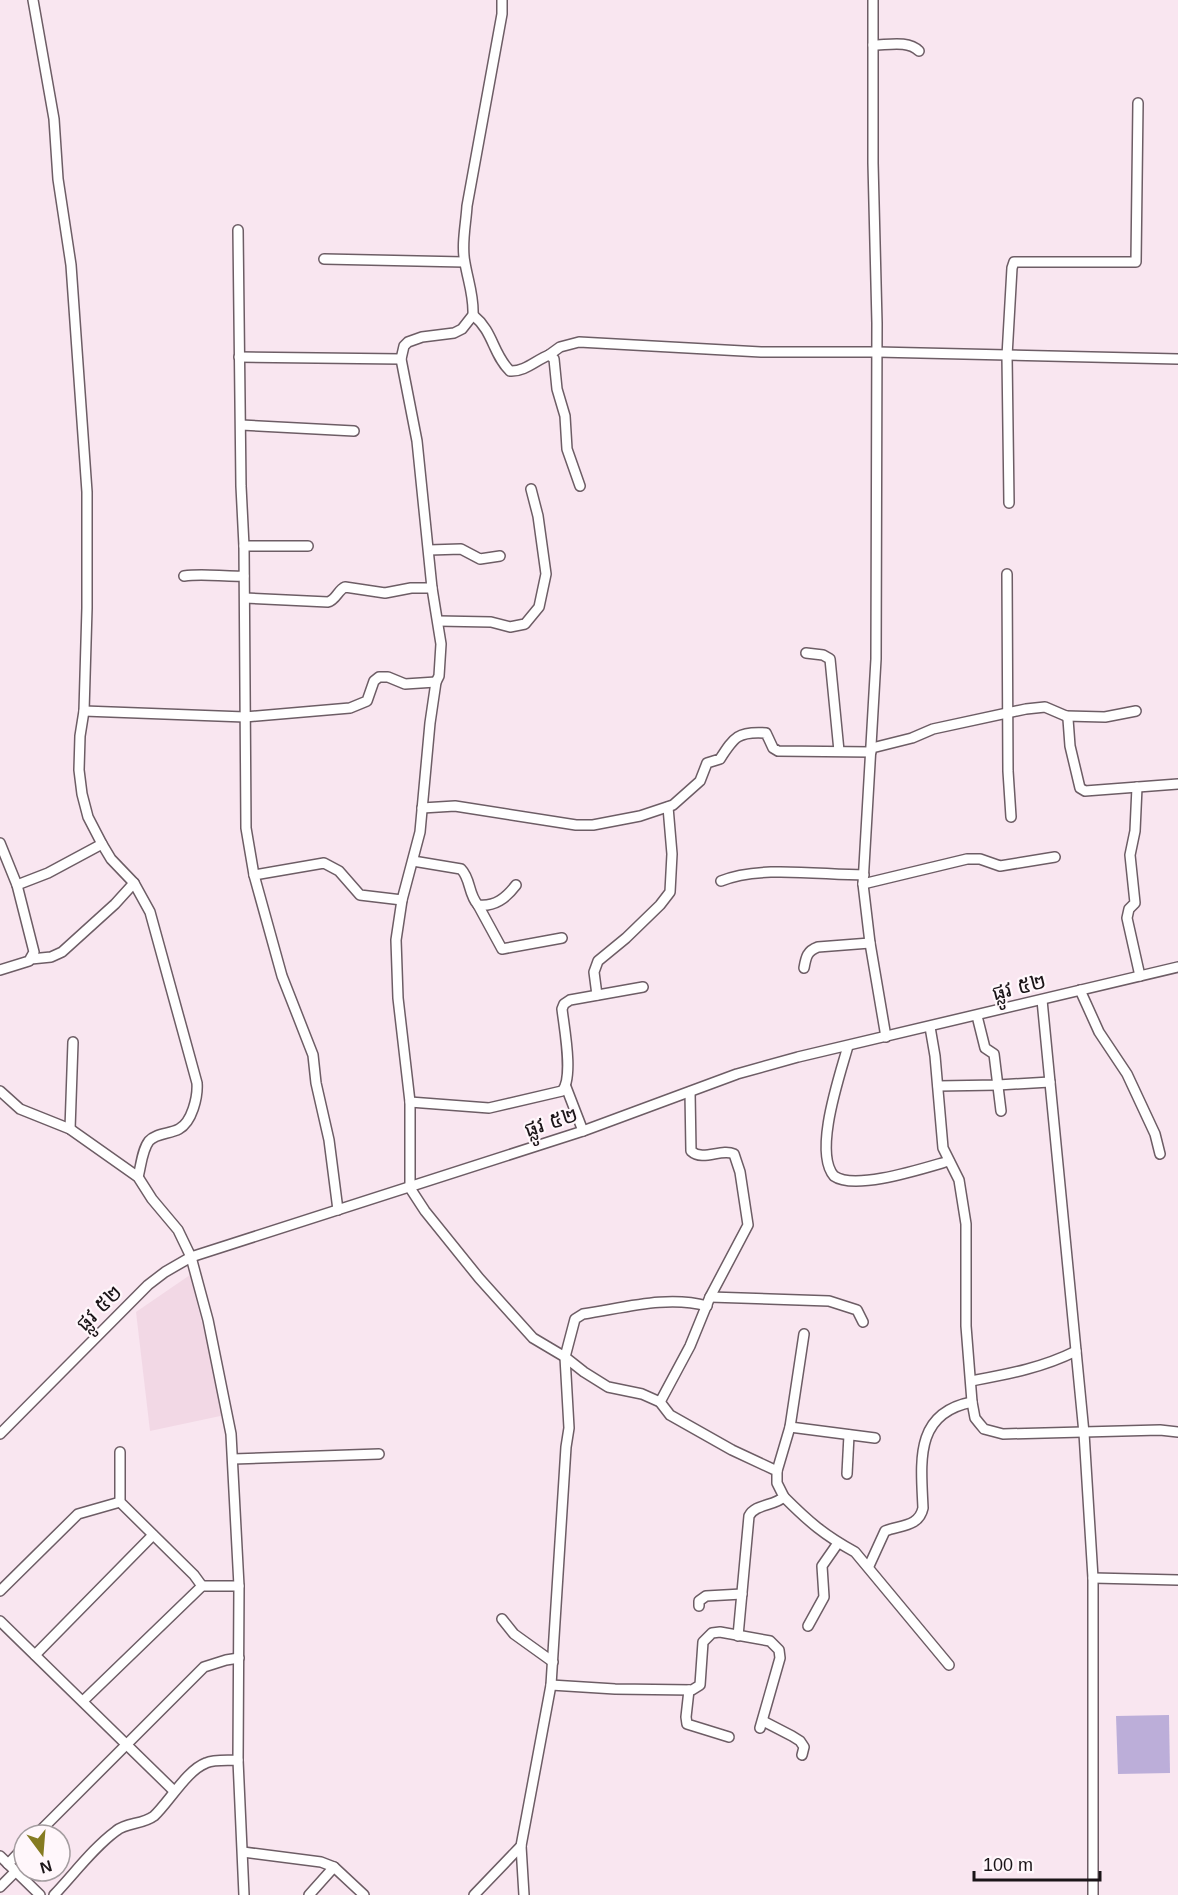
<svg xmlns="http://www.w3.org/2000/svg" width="1178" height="1895" font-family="Helvetica,'Noto Sans Khmer',sans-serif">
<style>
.built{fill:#f2d8e5}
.water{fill:#bcaed9}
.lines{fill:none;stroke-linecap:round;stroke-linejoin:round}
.minor-casing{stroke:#6d5d65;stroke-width:12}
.minor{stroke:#fff;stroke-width:9}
.labels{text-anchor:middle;stroke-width:4.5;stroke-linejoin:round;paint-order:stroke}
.street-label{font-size:21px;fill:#1b1518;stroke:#fff7fb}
</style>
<rect width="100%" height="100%" fill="#f9e6f0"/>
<!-- built -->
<path class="built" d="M190,1275L225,1415L150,1431L136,1312Z"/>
<!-- water -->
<path class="water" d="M1169,1715L1170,1773L1118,1774L1116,1716Z"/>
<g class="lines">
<!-- minor casing -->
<g class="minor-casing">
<g id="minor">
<path d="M33,0L54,119L58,179L71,265L87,492V608L84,711L80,736L79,770L82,794L88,817L102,844L111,859L134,883L150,912L197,1083C198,1097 192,1122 179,1129C170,1134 156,1133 149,1141C142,1150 141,1166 138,1177"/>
<path d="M502,0V14L467,206C466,224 461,245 465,263C468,281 474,296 473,315L462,329L454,333L422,337L408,342L404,346L401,359L417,441L432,588L441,644L439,676L436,682L430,723L420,832L402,900L396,940L398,998L410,1102V1188L425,1211L479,1278L533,1338L565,1357L584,1372L608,1387L642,1394L660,1402L670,1415L732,1450L777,1471V1483L784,1497C774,1506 755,1504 749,1516L738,1636"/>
<path d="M873,0V163L877,323L876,659L863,884L870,943L886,1037"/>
<path d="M873,45C888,45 908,40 919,51"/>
<path d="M238,230L241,486L244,546L246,828L254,875L282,976L313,1055L316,1083L329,1140L338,1210"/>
<path d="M324,259L464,262"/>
<path d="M473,315C494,332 492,353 510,371C525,372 536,360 549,355L554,359L557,389L565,416L567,449L580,486"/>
<path d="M549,355L560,347L579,342L761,352H877L1178,359"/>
<path d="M239,357L401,359"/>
<path d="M241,425L354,431"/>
<path d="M1009,503L1007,356L1012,268L1014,262H1136L1138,103"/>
<path d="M244,546H308"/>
<path d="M429,550L461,549L480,559L500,556"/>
<path d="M1007,574L1008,771L1011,817"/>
<path d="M184,576C204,573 224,577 244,576"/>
<path d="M245,598L328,602C336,600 338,590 345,587L385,593L411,588H432"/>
<path d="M438,621L491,622L510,627L525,624L539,607L546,574L538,516L531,489"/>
<path d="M806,653L823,655L830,659L839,751"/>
<path d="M84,711L245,717L350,708L367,701L374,681L379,677H388L405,684L436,682"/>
<path d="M1066,716L1105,717L1136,711"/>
<path d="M872,748L912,738L933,729L1026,709L1045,707L1066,716L1068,719L1070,746L1080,788L1085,791L1178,784"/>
<path d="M1137,787L1135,831L1130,855L1135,903L1129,909L1127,918L1140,976"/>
<path d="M422,808L455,806L576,825H593L640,816L673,805L700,781L707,763L720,759C734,737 738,731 766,733L773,748L778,751L871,752"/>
<path d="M0,843L17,885L34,952L29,961L0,970"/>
<path d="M413,861L461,869C471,879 468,894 478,905C495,907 506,898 516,885"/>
<path d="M254,875L324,863L339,871L360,895L402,900"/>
<path d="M721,881C760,865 821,875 864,875"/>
<path d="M863,884L967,859H980L1000,866L1055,857"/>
<path d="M17,885L48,873L102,844"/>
<path d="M478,905L502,949L562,938"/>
<path d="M31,959L51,957L62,952L115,904L134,883"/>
<path d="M804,968C806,957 807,951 818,947L870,943"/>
<path d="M1080,990L1099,1032L1127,1074L1155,1134L1160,1154"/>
<path d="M597,995L594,972L598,961L626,938L660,905L670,892L672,854L668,807"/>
<path d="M1042,1000L1084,1433L1093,1578V1895"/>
<path d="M977,1016L985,1048L994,1054L1001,1111"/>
<path d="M930,1027L935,1056L943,1148L959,1180L966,1224V1326L972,1402L975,1418L979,1423L984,1429L1003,1434L1160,1430L1178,1432"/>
<path d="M848,1046C840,1075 813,1152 834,1176C855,1191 924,1168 949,1161"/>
<path d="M938,1086L998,1085L1050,1082"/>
<path d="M566,1087L583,1131"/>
<path d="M0,1091L20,1109L70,1129L138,1177L152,1199L178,1230L191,1257L208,1320L231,1434L239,1586L238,1760L244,1895"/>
<path d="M410,1102L489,1108L562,1091C574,1078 564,1027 562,1009L564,1004L570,1000L643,987"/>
<path d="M70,1129L73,1042"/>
<path d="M710,1297L829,1301L857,1310L863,1322"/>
<path d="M971,1381C1008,1374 1042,1368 1076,1351"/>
<path d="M660,1402L690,1346L710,1297L748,1225L740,1172L734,1154C721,1148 703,1162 691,1151L690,1092"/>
<path d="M790,1427L875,1438"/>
<path d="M0,1434L148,1285L165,1272L191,1257L583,1131L737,1074L798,1057L1178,967"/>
<path d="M120,1452V1502L194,1575L202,1586"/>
<path d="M233,1459L379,1454"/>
<path d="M777,1471L790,1427L804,1334"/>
<path d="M847,1474L849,1435"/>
<path d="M784,1497C809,1522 824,1535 855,1552L949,1665"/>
<path d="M869,1566L885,1531C900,1525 919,1527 923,1508C921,1462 914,1413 972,1402"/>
<path d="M1093,1578L1178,1580"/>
<path d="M0,1591L78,1514L120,1502"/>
<path d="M699,1606V1601L706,1596L742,1594"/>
<path d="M502,1619L514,1634L553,1662"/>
<path d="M0,1621L174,1791"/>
<path d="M808,1626L824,1597L822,1566L838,1543"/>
<path d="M35,1655L153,1535"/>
<path d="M551,1685L615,1689L692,1690L700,1685L703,1642L712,1633L720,1632L770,1641L779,1650L780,1658L760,1728"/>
<path d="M689,1690L686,1717L687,1724L729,1737"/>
<path d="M83,1701L202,1586H239"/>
<path d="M763,1721L792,1736L800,1741L804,1747L802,1755"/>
<path d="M36,1835L204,1667L226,1660L239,1658"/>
<path d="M521,1846L524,1895"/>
<path d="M243,1852L321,1862L334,1867L364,1895"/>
<path d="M0,1856L40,1895"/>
<path d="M8,1864L24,1847"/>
<path d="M0,1887L16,1871"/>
<path d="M54,1895C74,1874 93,1848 116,1831C127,1822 142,1825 154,1816C169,1802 187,1770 206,1763C215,1759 229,1761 238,1760"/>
<path d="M309,1895L334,1867"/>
<path d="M474,1895L521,1846L551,1685L566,1447L569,1428L565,1357L575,1319L583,1314C624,1308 667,1295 707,1306"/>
</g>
</g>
<!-- minor -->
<use href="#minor" class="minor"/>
</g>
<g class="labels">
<!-- street labels -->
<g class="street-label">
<text transform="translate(1019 987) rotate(-14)" y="7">ផ្លូវ ៥២</text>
<text transform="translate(551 1122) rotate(-18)" y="7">ផ្លូវ ៥២</text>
<text transform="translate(99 1308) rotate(-45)" y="7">ផ្លូវ ៥២</text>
</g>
</g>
<!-- north arrow -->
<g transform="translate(42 1853) rotate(164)"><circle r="28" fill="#fff7fb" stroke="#a49da0" stroke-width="1.5"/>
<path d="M0-4.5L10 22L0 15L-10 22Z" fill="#857b21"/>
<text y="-9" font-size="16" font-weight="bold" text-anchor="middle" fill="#1b1518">N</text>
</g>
<!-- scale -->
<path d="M974 1871v9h126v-9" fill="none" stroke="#1b1518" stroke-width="3"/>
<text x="983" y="1871" font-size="18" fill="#1b1518" stroke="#fff7fb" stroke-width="4.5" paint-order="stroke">100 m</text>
</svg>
